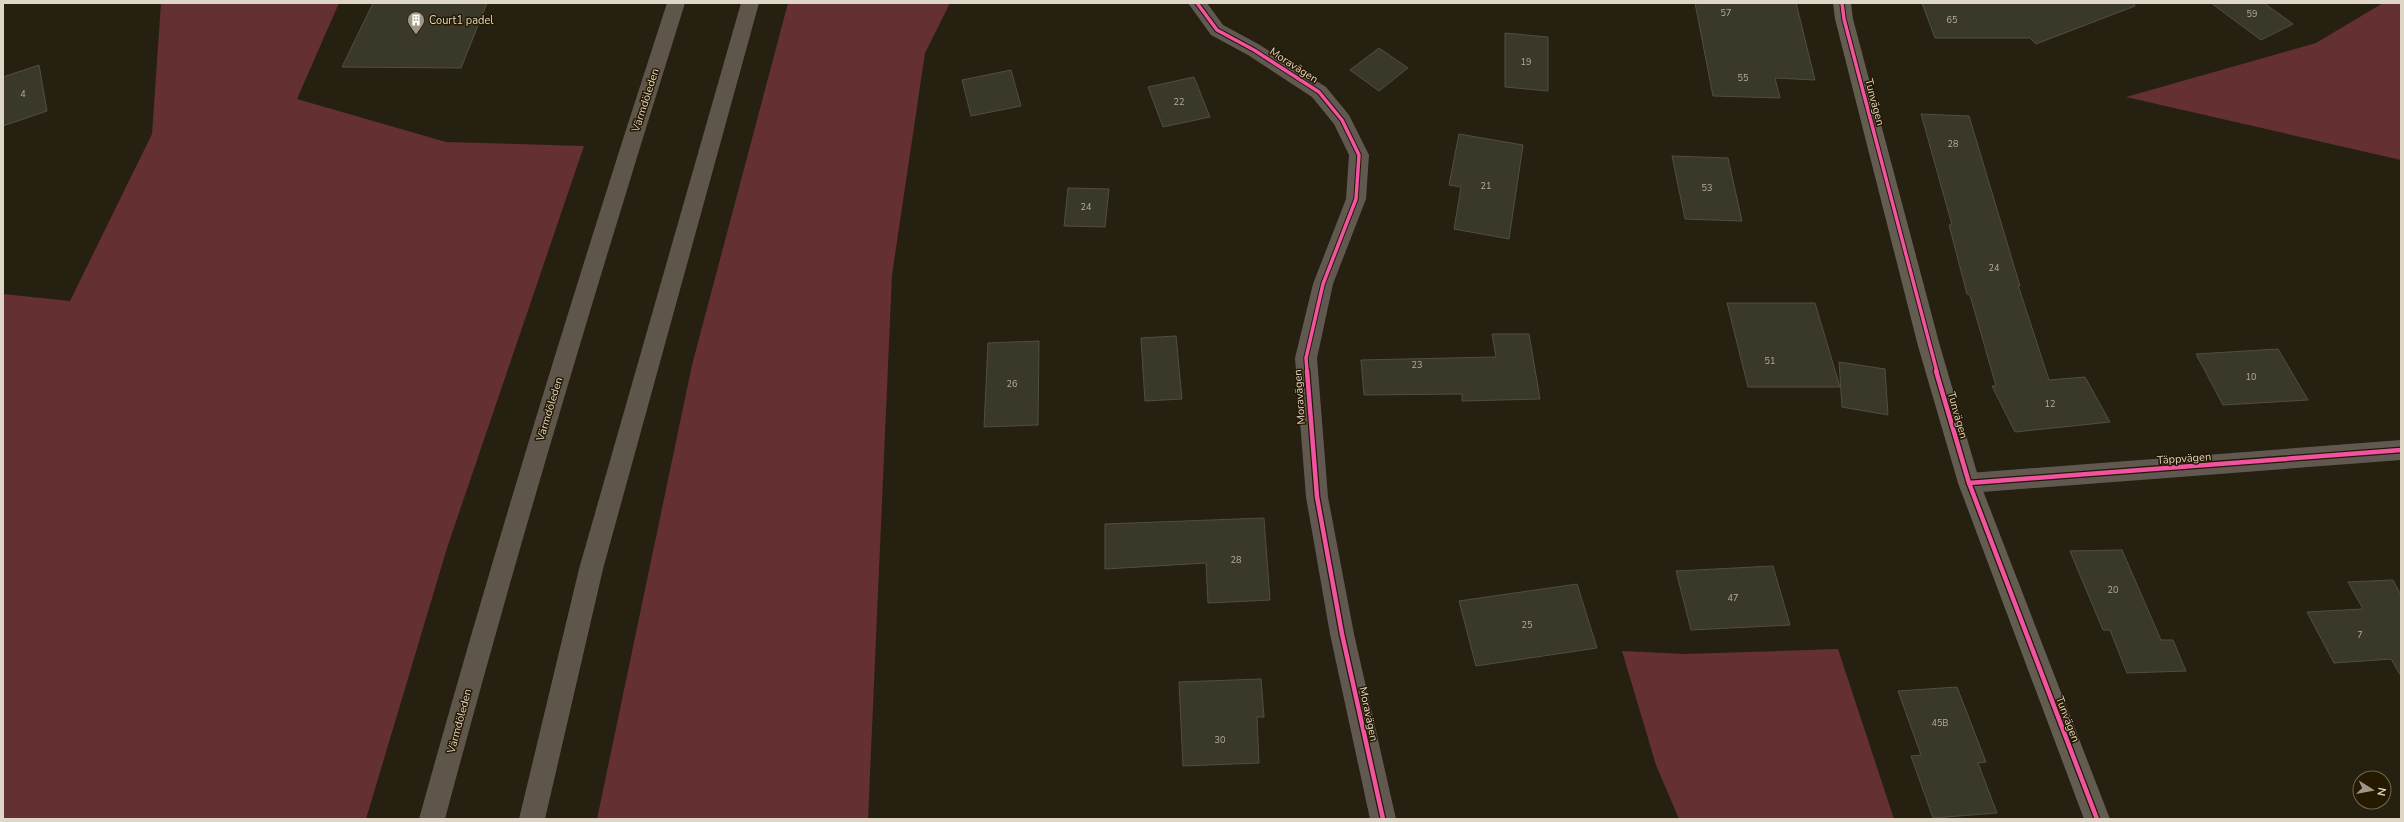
<svg xmlns="http://www.w3.org/2000/svg" width="2404" height="822" font-family="'Nunito Sans',sans-serif">
<style>
.green{fill:#643032}
.building{fill:#3a3828;stroke:#504e42}
.lines{fill:none;stroke-linecap:round;stroke-linejoin:round}
.street{fill:#615951;fill-rule:evenodd}
.secondary{fill:#635c51;fill-rule:evenodd}
.highway{fill:#5e564b;fill-rule:evenodd}
.cycleway-far1-casing{stroke:#251900;stroke-width:5.5}
.cycleway-casing{stroke:#251900;stroke-width:7}
.cycleway-far1{stroke:#f153a3;stroke-width:3.5}
.cycleway{stroke:#f153a3;stroke-width:4.5}
.labels{text-anchor:middle;stroke-width:3;stroke-linejoin:round;paint-order:stroke}
.number-label{font-size:9px;fill:#b5ae9e}
.poi-label{font-size:11px;fill:#ded6c6;stroke:#251900;text-anchor:start}
.street-label{font-size:11px;fill:#ded6c6;stroke:#251900}
</style>
<rect width="100%" height="100%" fill="#262010"/>
<!-- green -->
<g class="green">
<path d="M161,3H339L297,99L446,142L584,146L447,548L366,819H3V294L70,301L152,134Z"/>
<path d="M788,3H950L925,53L892,275L868,819H597L692,365Z"/>
<path d="M2383,3H2401V160L2126,97L2316,43Z"/>
<path d="M1838,649L1894,819H1679L1656,765L1622,651L1684,654Z"/>
</g>
<!-- building -->
<g class="building">
<path d="M373,3H487L461,68L342,67Z"/>
<path d="M1695,3H1796L1815,80L1775,78L1780,98L1713,96Z"/>
<path d="M1922,3H2134L2135,6L2036,44L2030,38H1935Z"/>
<path d="M2211,3H2264L2293,24L2261,40Z"/>
<path d="M1505,33L1548,37V91L1505,87Z"/>
<path d="M1379,48L1408,68L1379,91L1350,70Z"/>
<path d="M39,65L47,111L3,126V77Z"/>
<path d="M1011,70L1021,106L971,116L962,80Z"/>
<path d="M1194,77L1210,117L1163,127L1148,87Z"/>
<path d="M1921,114L1969,116L2020,286L2018,285L2049,380L2085,377L2110,422L2015,432L1992,386H1996L1970,295L1967,294L1949,225H1952Z"/>
<path d="M1459,134L1523,145L1509,239L1454,229L1461,187L1449,185Z"/>
<path d="M1672,156L1728,158L1742,221L1685,219Z"/>
<path d="M1068,188L1109,189L1105,227L1064,226Z"/>
<path d="M1727,303H1815L1840,387H1748Z"/>
<path d="M1492,334H1529L1540,399L1462,401V394L1364,395L1361,360L1496,357Z"/>
<path d="M1176,336L1182,399L1145,401L1141,338Z"/>
<path d="M1039,341L1038,425L984,427L988,343Z"/>
<path d="M2278,349L2308,400L2223,405L2196,354Z"/>
<path d="M1839,362L1885,369L1888,415L1842,407Z"/>
<path d="M1264,518L1270,600L1208,603L1206,563L1105,569V524Z"/>
<path d="M2122,550L2161,640H2173L2186,671L2127,673L2110,630H2103L2070,551Z"/>
<path d="M1773,566L1790,625L1691,630L1676,571Z"/>
<path d="M2393,580L2401,595V676L2391,659L2334,663L2307,612L2363,609L2348,582Z"/>
<path d="M1577,584L1597,648L1476,666L1459,601Z"/>
<path d="M1261,679L1264,717H1257L1259,763L1183,766L1179,682Z"/>
<path d="M1957,687L1986,762L1978,763L1997,813L1933,818L1911,756L1921,755L1898,691Z"/>
</g>
<g class="lines">
<!-- street -->
<g class="street">
<path d="M1188,3H1207L1223,25L1260,45L1326,87L1349,115L1369,155L1366,199L1333,284L1317,358L1328,497L1354,634L1396,819H1370L1330,634L1306,497L1295,358L1313,284L1346,199L1349,155L1334,124L1312,97L1248,55L1211,35Z"/>
<path d="M2401,440V460L1969,493L1961,490L1958,483L1961,476L1969,473Z"/>
</g>
<!-- secondary -->
<path class="secondary" d="M1833,3H1851L1853,19L1940,346L1980,483L2110,819H2084L1958,483L1918,346L1835,19Z"/>
<!-- highway -->
<g class="highway">
<path d="M667,3H685C600,274 518,545 445,819H419C495,545 579,273 667,3Z"/>
<path d="M741,3H759L603,569L545,819H519L579,569Z"/>
</g>
<!-- cycleway-far1 casing -->
<g class="cycleway-far1-casing">
<g id="cycleway-far1">
<path d="M1197,3L1217,30L1254,50L1319,92L1342,120L1359,155L1356,199L1323,284L1306,358L1307,372"/>
<path d="M1842,3L1844,19L1937,372"/>
</g>
</g>
<!-- cycleway casing -->
<g class="cycleway-casing">
<g id="cycleway">
<path d="M1307,371L1317,497L1342,634L1383,819"/>
<path d="M1936,371L1969,483L2097,819"/>
<path d="M1969,483L2401,450"/>
</g>
</g>
<!-- cycleway-far1 -->
<use href="#cycleway-far1" class="cycleway-far1"/>
<!-- cycleway -->
<use href="#cycleway" class="cycleway"/>
</g>
<!-- icons -->
<defs>
<g id="building-pin" transform="scale(0.9)"><path d="M0 17L-7.5 6A9.5 9.5 0 1 1 7.5 6Z" fill="#9e9686" stroke="#251900"/><path d="M-4-6H4V6H1V3H-1V6H-4ZM-2.5-4.3h1.7v1.8h-1.7ZM.8-4.3h1.7v1.8H.8ZM-2.5-1h1.7V.8h-1.7ZM.8-1h1.7V.8H.8Z" fill="#fff"/></g>
</defs>
<g fill-rule="evenodd">
<use href="#building-pin" x="416" y="20"/>
</g>
<g class="labels">
<!-- number labels -->
<g class="number-label">
<text x="1726" y="16">57</text>
<text x="2252" y="17">59</text>
<text x="1952" y="23">65</text>
<text x="1526" y="65">19</text>
<text x="1743" y="81">55</text>
<text x="23" y="97">4</text>
<text x="1179" y="105">22</text>
<text x="1953" y="147">28</text>
<text x="1486" y="189">21</text>
<text x="1707" y="191">53</text>
<text x="1086" y="210">24</text>
<text x="1994" y="271">24</text>
<text x="1770" y="364">51</text>
<text x="1417" y="368">23</text>
<text x="2251" y="380">10</text>
<text x="1012" y="387">26</text>
<text x="2050" y="407">12</text>
<text x="1236" y="563">28</text>
<text x="2113" y="593">20</text>
<text x="1733" y="601">47</text>
<text x="1527" y="628">25</text>
<text x="2360" y="638">7</text>
<text x="1940" y="726">45B</text>
<text x="1220" y="743">30</text>
</g>
<!-- poi labels -->
<g class="poi-label">
<text x="429" y="24">Court1 padel</text>
</g>
<!-- street labels -->
<g class="street-label">
<text transform="translate(1294 65) rotate(33)" y="4">Moravägen</text>
<text transform="translate(645 100) rotate(-72)" y="4">Värmdöleden</text>
<text transform="translate(1875 102) rotate(75)" y="4">Tunvägen</text>
<text transform="translate(1299 397) rotate(-94)" y="4">Moravägen</text>
<text transform="translate(549 409) rotate(-73)" y="4">Värmdöleden</text>
<text transform="translate(1958 415) rotate(74)" y="4">Tunvägen</text>
<text transform="translate(2184 458) rotate(-4)" y="4">Täppvägen</text>
<text transform="translate(1369 714) rotate(78)" y="4">Moravägen</text>
<text transform="translate(2068 719) rotate(69)" y="4">Tunvägen</text>
<text transform="translate(459 721) rotate(-75)" y="4">Värmdöleden</text>
</g>
</g>
<!-- border -->
<rect width="2404" height="822" fill="none" stroke="#ded6c6" stroke-width="8"/>
<!-- north arrow -->
<g transform="translate(2372 790) rotate(101)"><circle r="19" fill="#251900" stroke="#6f654f"/>
<path d="M0-3L7 15L0 10L-7 15Z" fill="#9e9686"/>
<text y="-6" font-size="11" font-weight="bold" text-anchor="middle" fill="#ded6c6">N</text>
</g>
</svg>
